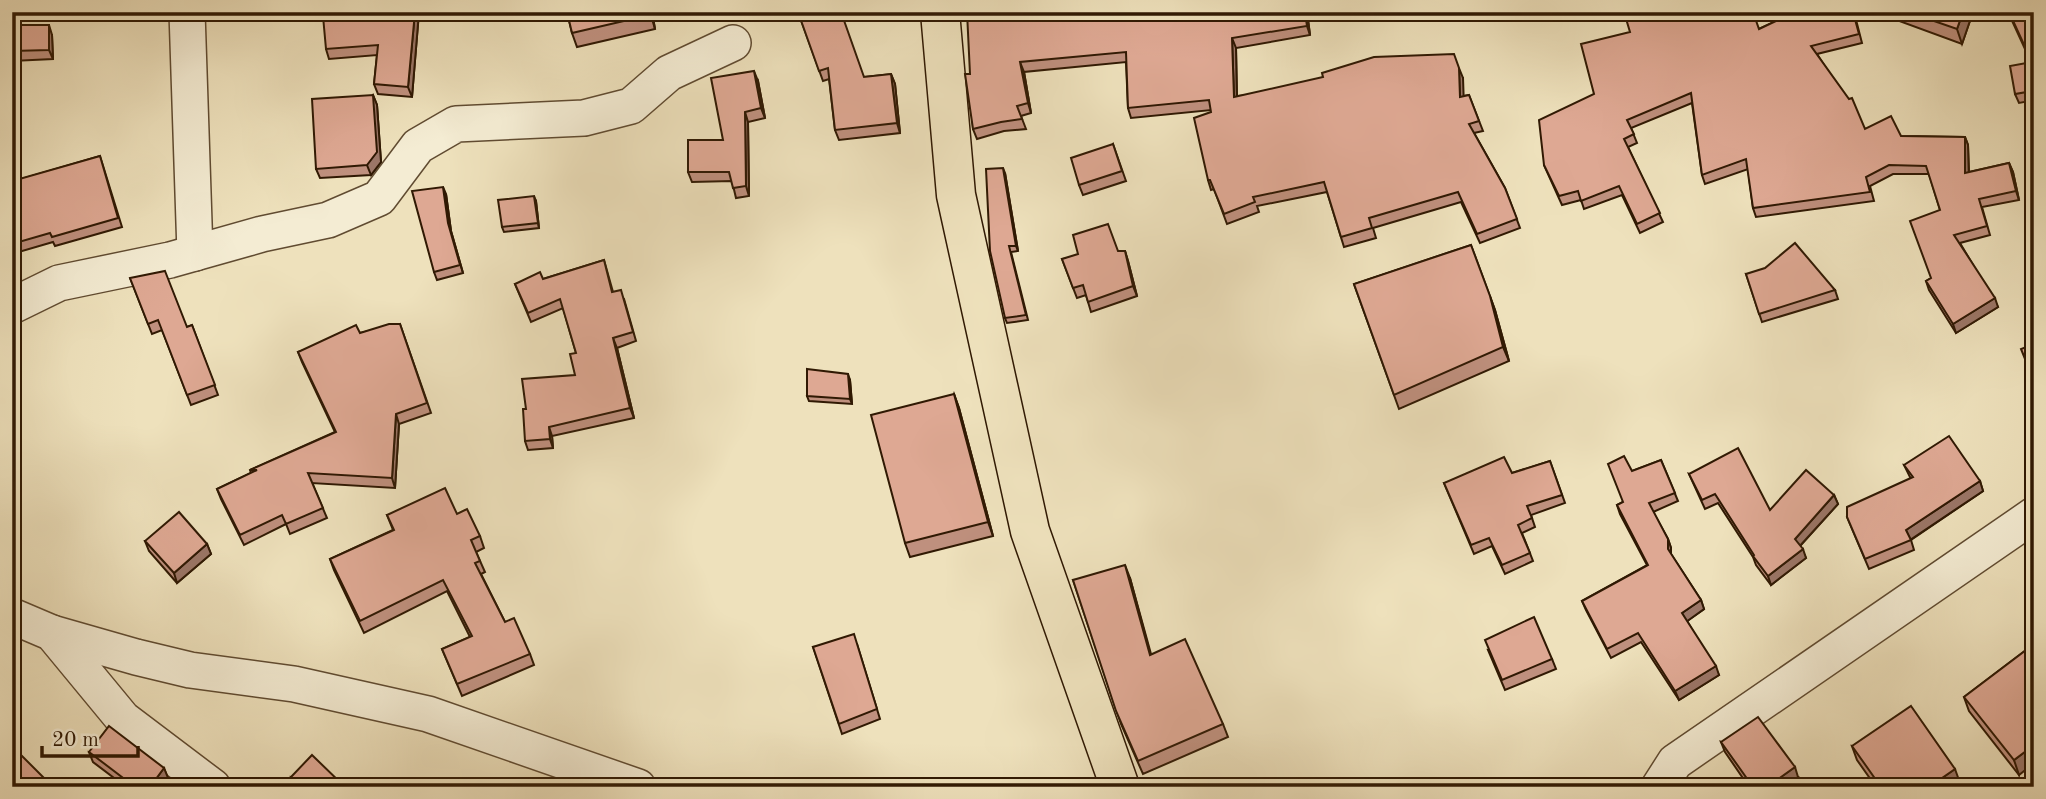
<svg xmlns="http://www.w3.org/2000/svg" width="2046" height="799" font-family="'Old Standard TT',serif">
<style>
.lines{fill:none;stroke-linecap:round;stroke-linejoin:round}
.minor-casing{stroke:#604b31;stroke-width:38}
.major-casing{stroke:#301903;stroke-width:41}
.minor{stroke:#f4ecd3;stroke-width:35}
.major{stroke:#eee1bc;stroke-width:38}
.wall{fill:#bf907e;stroke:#301903;stroke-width:2}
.shaded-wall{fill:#9b7667;stroke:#301903;stroke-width:2}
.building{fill:#dea893;stroke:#301903;stroke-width:2}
</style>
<rect width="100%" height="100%" fill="#eee1bc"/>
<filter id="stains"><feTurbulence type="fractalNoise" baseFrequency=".00286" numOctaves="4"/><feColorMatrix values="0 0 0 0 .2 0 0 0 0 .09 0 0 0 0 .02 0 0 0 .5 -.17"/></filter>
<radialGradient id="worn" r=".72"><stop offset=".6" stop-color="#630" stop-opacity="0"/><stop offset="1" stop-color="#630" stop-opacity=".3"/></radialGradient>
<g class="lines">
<!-- minor casing -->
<g class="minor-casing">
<g id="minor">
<path d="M187,12L195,253"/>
<path d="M12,306L59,283L170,260L262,234L328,220L379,198L418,146L456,124L584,118L631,106L669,73L733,43"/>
<path d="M12,616L52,633L123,719L213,787"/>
<path d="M52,633L136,657L190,670L294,684L428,714L638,787"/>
<path d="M1659,787L1675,762L2034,515"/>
</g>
</g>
<!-- major casing -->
<g class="major-casing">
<path id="major" d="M940,12L956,195L1030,531L1120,787"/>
</g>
<!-- minor -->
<use href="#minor" class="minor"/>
<!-- major -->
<use href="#major" class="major"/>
</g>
<!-- wall -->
<g class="wall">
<path d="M12,12H19L20,25L52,35L53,59L12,61Z"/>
<path d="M367,12H419L412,97L378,94L374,84L377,55L329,59L326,49Z"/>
<path d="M567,12H652L655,29L577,47L572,33Z"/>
<path d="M798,12L864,77L891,74L895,84L900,133L839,140L835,130L829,79L823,81Z"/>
<path d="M1163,12H1307L1310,35L1236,48L1237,96L1463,78V96L1469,95L1483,131L1474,133L1505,188L1520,228L1480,243L1461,202L1373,228L1376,238L1344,247L1327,192L1257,206L1259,212L1227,224L1214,189L1211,190L1208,180L1211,110L1131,118L1128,108L1126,62L1024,72L1031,113L1021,116L1026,129L1004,131L977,139L973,129L970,74L1090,21L1154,19L1163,16Z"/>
<path d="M1795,12H1854L1862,43L1817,54L1865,129L1901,136L1965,137L1968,145L1969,172L2009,163L2013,172L2019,200L1982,207L1990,235L1960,243L1998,307L1956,333L1929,290L1926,281L1931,278L1940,210L1929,174H1893L1870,186L1874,201L1756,217L1753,208L1748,169L1705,184L1702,175L1692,103L1631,128L1637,143L1628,147L1663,222L1640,233L1622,195L1584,209L1581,200L1562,205L1544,165L1594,94L1630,32L1759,29Z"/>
<path d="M1888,12H1973L1962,44L1891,18Z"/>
<path d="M2008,12H2034L2030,101L2019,103L2015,94L2031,62Z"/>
<path d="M758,81L765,118L748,122L749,196L736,198L732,181L692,182L688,172L723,140Z"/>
<path d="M373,95L377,105L381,162L371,175L320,178L316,169Z"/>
<path d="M1113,144L1126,181L1083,195L1079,185Z"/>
<path d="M100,156L122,227L55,246L53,242L12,254V170L18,180Z"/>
<path d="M1005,173L1018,251L1011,252L1028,320L1007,323L1005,318Z"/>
<path d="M446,194L451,231L463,273L437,280L434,272Z"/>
<path d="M536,201L539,228L504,232L502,227Z"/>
<path d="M1471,245L1495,310L1509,361L1399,409L1354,284Z"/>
<path d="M1118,251H1125L1128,261L1137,296L1091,312L1086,295L1077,298L1062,259Z"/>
<path d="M604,260L613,292L624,299L636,341L617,348L634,418L552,436L553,448L528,450L525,441L526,409L575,375L576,353L563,308L531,322L515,284L543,279Z"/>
<path d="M1746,274L1835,290L1838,299L1762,322Z"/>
<path d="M130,278L187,327L192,325L218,395L191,405L162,330L152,334Z"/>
<path d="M400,324L431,413L399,424L395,488L312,483L327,518L290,534L286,524L244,545L221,499L217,489L251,473L250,470L335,432L302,362L298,352L360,333Z"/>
<path d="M850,380L852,404L809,401L807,396Z"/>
<path d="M954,394L959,408L993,536L910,557L905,543Z"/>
<path d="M1661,460L1678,501L1653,512L1668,539L1671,548V554L1701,600L1704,609L1687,621L1719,675L1679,700L1641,642L1611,658L1586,610L1582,601L1647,565L1620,514L1617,505L1623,502L1632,471Z"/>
<path d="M1550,461L1565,503L1531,515L1535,527L1522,533L1533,561L1505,574L1492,546L1474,554L1444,483L1512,473Z"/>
<path d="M1904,465L1980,481L1983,491L1911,540L1914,550L1869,569L1847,517L1911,479Z"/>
<path d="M1689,474L1770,510L1834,495L1838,504L1800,546L1806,558L1771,585L1756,565L1753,557L1718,503L1705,509Z"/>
<path d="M457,514L480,536L484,548L476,552L485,572L481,574L505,622L530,654L534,665L462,696L442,649L470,637L447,591L364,633L334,570L330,559L393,530L387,515Z"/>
<path d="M145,541L207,544L211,554L177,583L149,551Z"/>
<path d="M1130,578L1151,654L1223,724L1228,737L1143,774L1121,724L1073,580Z"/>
<path d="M857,644L880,719L842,734L813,647Z"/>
<path d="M2034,644L2019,775L1969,711L1964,697Z"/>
<path d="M1488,650L1552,659L1556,669L1505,690Z"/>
<path d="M1721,742L1798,777L1784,787H1749L1725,752Z"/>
<path d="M1852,746L1960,783L1954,787H1876L1857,760Z"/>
<path d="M89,752L164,768L168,778L161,787H126L93,762Z"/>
<path d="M291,777L345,787H295Z"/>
</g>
<!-- shaded-wall -->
<g class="shaded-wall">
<path d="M16,12H19L21,35L17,25Z"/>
<path d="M415,12H419L412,97L408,87Z"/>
<path d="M650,12H652L655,29Z"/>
<path d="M1305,12H1307L1310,35L1307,26Z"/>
<path d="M1963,12H1973L1962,44L1957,29Z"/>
<path d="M49,25L52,35L53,59L49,50Z"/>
<path d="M1232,38L1236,48L1237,106L1234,97Z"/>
<path d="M1020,62L1024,72L1031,113L1028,103Z"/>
<path d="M1459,68L1463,78L1464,107L1460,97Z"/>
<path d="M754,71L758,81L765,118L761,108Z"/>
<path d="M891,74L895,84L900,133L897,123Z"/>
<path d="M373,95L377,105L381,162L371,175L367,165Z"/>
<path d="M745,112L748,122L749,196L746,186Z"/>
<path d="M1965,137L1968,145L1969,181L1965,173Z"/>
<path d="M2009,163L2013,172L2019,200L2016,191Z"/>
<path d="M1003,168L1005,173L1018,251L1016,246Z"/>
<path d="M443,187L446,194L451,231L463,273L448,223Z"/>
<path d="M534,196L536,201L539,228L538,223Z"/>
<path d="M1125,251L1128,261L1137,296L1133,286Z"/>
<path d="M1490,296L1495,310L1509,361L1503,347Z"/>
<path d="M1995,298L1998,307L1956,333L1953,324Z"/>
<path d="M613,338L617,348L634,418L630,408Z"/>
<path d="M848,374L850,380L852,404L850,399Z"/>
<path d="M954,394L959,408L993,536L988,522Z"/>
<path d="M396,414L399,424L395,488L392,478Z"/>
<path d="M549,427L552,436L553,448L550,439Z"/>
<path d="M1980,481L1983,491L1910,540L1906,530Z"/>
<path d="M1834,495L1838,504L1798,548L1795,539Z"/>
<path d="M1668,539L1671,548V558L1668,549Z"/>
<path d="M207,544L211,554L177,583L174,573Z"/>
<path d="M1803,549L1806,558L1771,585L1768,576Z"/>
<path d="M1125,565L1130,578L1154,668L1150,655Z"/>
<path d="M1701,600L1704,609L1686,622L1682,613Z"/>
<path d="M1716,666L1719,675L1679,700L1675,691Z"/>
<path d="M2034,745V763L2019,775L2014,760Z"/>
<path d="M1795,767L1798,777L1784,787H1767Z"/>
<path d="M164,768L168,778L161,787H150Z"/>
<path d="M1955,769L1960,783L1954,787H1929Z"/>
</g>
<!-- building -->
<g class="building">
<path d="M12,12H16L17,25H49V50L12,51Z"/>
<path d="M367,12H415L408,87L374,84L378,45L326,49L323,16Z"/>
<path d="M567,12H650V15L572,33Z"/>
<path d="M798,12H841L864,77L891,74L897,123L835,130L828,68L819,71Z"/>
<path d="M967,12H1087L1088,21L1154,19V17L1163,16V12H1305L1307,26L1232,38L1234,97L1323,77L1322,73L1374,57L1454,54L1459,68L1460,97L1469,95L1479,121L1469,124L1505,188L1517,219L1477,234L1458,192L1369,218L1372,228L1341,237L1324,182L1253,197L1255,202L1224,214L1210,180H1208L1194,118L1211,112L1209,100L1128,108L1126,52L1020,62L1028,103L1017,106L1022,119L1001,122L973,129L965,74H970Z"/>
<path d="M1624,12H1753L1759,29L1795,12H1853L1859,34L1811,46L1849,99L1852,98L1865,129L1891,116L1901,136L1965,137V173L2009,163L2016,191L1979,199L1987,226L1954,235L1995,298L1953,324L1926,281L1931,278L1910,221L1940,210L1926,166L1889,165L1866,177L1870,192L1753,208L1746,159L1702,175L1691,93L1627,120L1634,134L1624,139L1660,213L1637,224L1619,186L1581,201L1578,191L1559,196L1544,165L1539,120L1594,94L1581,44L1630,32Z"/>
<path d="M1908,12H1963L1957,29Z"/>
<path d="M2009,12H2034V113L2027,92L2015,94L2010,66L2032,62Z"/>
<path d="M754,71L761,108L745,112L746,186L733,188L729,172H688V140H723L711,78Z"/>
<path d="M373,95L377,152L367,165L316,169L312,99Z"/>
<path d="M1113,144L1122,171L1079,185L1071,158Z"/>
<path d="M100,156L118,218L52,237L50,233L12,244V170H15L16,180Z"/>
<path d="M1003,168L1016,246H1009L1026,315L1005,318L990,251L986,169Z"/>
<path d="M443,187L448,223L460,265L434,272L412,191Z"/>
<path d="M534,196L538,223L502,227L498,200Z"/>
<path d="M1108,224L1118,251H1125L1133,286L1088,302L1083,285L1073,288L1062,259L1078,254L1073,235Z"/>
<path d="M1795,243L1835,290L1759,314L1746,274L1765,268Z"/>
<path d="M1471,245L1490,296L1503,347L1394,395L1354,284Z"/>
<path d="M604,260L612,292L621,290L633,332L613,338L630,408L549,427L550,439L525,441L523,409H526L522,379L575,375L570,354L576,353L560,299L528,313L515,284L540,272L543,279Z"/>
<path d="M165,271L187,327L192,325L215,385L187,395L158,320L148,324L130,278Z"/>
<path d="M389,324H400L427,403L396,414L392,478L308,473L323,508L286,524L282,515L240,535L217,489L257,470H250L336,432L298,352L356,325L360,333Z"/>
<path d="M2034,344V381L2021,349Z"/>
<path d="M807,369L848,374L850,399L807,396Z"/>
<path d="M954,394L988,522L905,543L871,415Z"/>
<path d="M1949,436L1980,481L1906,530L1911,540L1865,559L1847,517V507L1913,477L1904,465Z"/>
<path d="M1738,448L1770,510L1806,470L1834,495L1795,539L1803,549L1768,576L1753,556L1754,555L1715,494L1702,500L1689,474Z"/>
<path d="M1624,456L1632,471L1661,460L1675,493L1649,503L1668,539V549L1701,600L1682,613L1716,666L1675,691L1638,633L1607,649L1582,601L1648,565L1617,505L1623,502L1608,464Z"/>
<path d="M1504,457L1512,473L1550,461L1562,495L1527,506L1532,518L1518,525L1530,553L1502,565L1489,538L1471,545L1444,483Z"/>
<path d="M445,488L457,514L467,509L480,536L471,540L480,561L475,563L505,622L514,618L530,654L457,684L442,649L472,636L443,580L360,621L330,559L394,530L387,515Z"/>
<path d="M179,512L207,544L174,573L145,541Z"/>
<path d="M1125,565L1150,655L1185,639L1223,724L1138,761L1116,711L1073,580Z"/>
<path d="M1534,617L1552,659L1502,680L1485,640Z"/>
<path d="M854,634L877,709L839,724L813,647Z"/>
<path d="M2034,644V745L2014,760L1964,697Z"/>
<path d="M1911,706L1955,769L1929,787H1881L1852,746Z"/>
<path d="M1758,717L1795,767L1767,787H1753L1721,742Z"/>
<path d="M109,726L164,768L150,787H135L89,752Z"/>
<path d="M12,746L53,787H14L12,785Z"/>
<path d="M312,755L345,787H301L291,777Z"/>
</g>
<!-- margin -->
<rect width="2046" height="799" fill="none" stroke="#eee1bc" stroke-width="42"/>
<rect x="14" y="14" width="2018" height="771" fill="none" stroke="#301903" stroke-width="3.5"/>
<rect x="21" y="21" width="2004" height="757" fill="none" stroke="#301903" stroke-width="2"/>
<!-- scale -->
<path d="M42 746v10h96v-10" fill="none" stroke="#301903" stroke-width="3.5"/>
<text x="52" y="746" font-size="21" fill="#301903" stroke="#f4ecd3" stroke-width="5" paint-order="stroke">20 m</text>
<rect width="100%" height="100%" filter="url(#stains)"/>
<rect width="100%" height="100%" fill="url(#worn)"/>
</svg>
